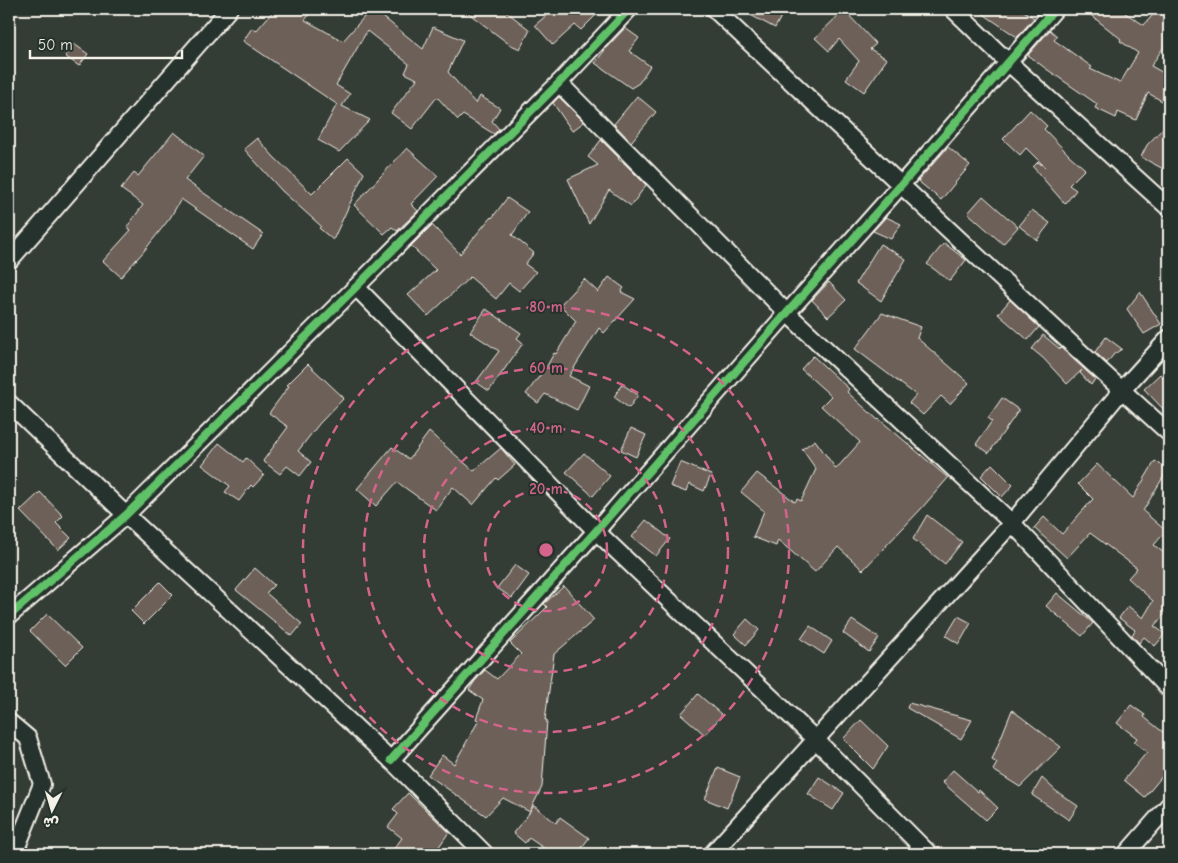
<svg xmlns="http://www.w3.org/2000/svg" width="1178" height="863" font-family="'Comic Neue','Playpen Sans Arabic',sans-serif">
<style>
.building{fill:#6d6159;stroke:#f4f1e8}
.lines{fill:none;stroke-linecap:round;stroke-linejoin:round}
.street-casing{stroke:#f4f1e8;stroke-width:20}
.street{stroke:#26332d;stroke-width:16}
.cycleway-casing{stroke:#26332d;stroke-width:11}
.cycleway{stroke:#61c268;stroke-width:8}
.ring{fill:none;stroke:#d4648c;stroke-width:2.5;stroke-dasharray:9 6}
.centre{fill:#d4648c;stroke:#26332d;stroke-width:2.5}
.ring-label{font-size:15px;text-anchor:middle;font-weight:bold;fill:#d4648c;stroke:#26332d;stroke-width:4;stroke-linejoin:round;paint-order:stroke}
</style>
<rect width="100%" height="100%" fill="#343c36"/>
<filter id="ink" filterUnits="userSpaceOnUse"><feTurbulence type="fractalNoise" baseFrequency=".02" numOctaves="2"/><feDisplacementMap in="SourceGraphic" scale="10" xChannelSelector="R" yChannelSelector="G"/><feConvolveMatrix kernelMatrix="1 2 1 2 8 2 1 2 1" color-interpolation-filters="sRGB"/></filter>
<g filter="url(#ink)">
<!-- building -->
<g class="building">
<path d="M275,9H314L305,20L343,41L371,9H373L423,49L433,27L463,40L448,72L476,104L480,96L500,108L492,121L499,129L494,134L463,115L458,120L437,97L412,129L391,113L417,79L405,73L409,64L367,31L336,85L350,94L342,106L370,120L339,152L318,140L337,104L338,105L243,41L252,28L256,31Z"/>
<path d="M463,9H503L530,30L520,49L509,44Z"/>
<path d="M554,9H602L581,30L575,25L553,45L535,25Z"/>
<path d="M739,9H785L775,28Z"/>
<path d="M976,9H1021L1034,18L1017,37Z"/>
<path d="M1083,9H1119L1144,25L1158,9H1169V39L1151,66L1169,76V105L1148,93L1136,120L1118,112L1116,118L1095,108L1097,104L1045,68L1028,55L1050,30L1057,36L1054,40L1092,67L1090,69L1120,83L1138,53L1120,41L1121,39Z"/>
<path d="M844,10L876,44L870,49L887,59L864,92L846,79L859,61L839,39L829,51L815,38Z"/>
<path d="M625,28L639,38L629,51L650,66L639,83L631,88L595,63L607,47Z"/>
<path d="M74,44L88,54L79,66L65,56Z"/>
<path d="M637,96L656,112L631,142L614,124Z"/>
<path d="M559,97L584,122L572,131L553,103Z"/>
<path d="M1030,110L1047,126L1044,129L1070,156L1085,169L1069,185L1076,190L1065,204L1033,167L1038,162L1045,167L1026,148L1020,155L1003,139Z"/>
<path d="M1169,122V172L1141,157L1147,145Z"/>
<path d="M174,132L204,156L185,180L263,234L253,249L181,199L170,218L144,251L121,277L103,261L131,230L127,227L143,205L121,189L134,173L138,176Z"/>
<path d="M257,138L274,157L312,194L348,158L364,173L333,240L319,228L321,226L282,191L244,149Z"/>
<path d="M601,140L619,158L618,159L624,163L646,185L631,206L609,190L589,224L568,179L598,165L588,157Z"/>
<path d="M948,147L970,165L941,200L918,181Z"/>
<path d="M407,148L438,176L411,204L418,211L397,231L392,227L384,234L354,205Z"/>
<path d="M983,196L1018,227L1003,244L968,213Z"/>
<path d="M507,198L528,212L512,235L534,253L525,264L536,272L519,291L509,283L496,299L470,277L428,316L408,295L436,270L411,246L432,225L460,254L491,217L492,218Z"/>
<path d="M1032,210L1050,223L1037,240L1019,226Z"/>
<path d="M886,217L901,224L891,239L873,231Z"/>
<path d="M944,243L966,260L950,281L927,264Z"/>
<path d="M880,244L906,259L881,301L856,283Z"/>
<path d="M609,277L624,288L621,292L635,299L604,333L599,328L569,376L589,386L577,410L545,394L538,403L526,394L547,366L554,353L556,354L576,321L560,305L584,279L598,292Z"/>
<path d="M829,282L846,300L828,317L812,300Z"/>
<path d="M1140,292L1161,324L1144,334L1127,309Z"/>
<path d="M1010,300L1039,327L1028,340L998,314Z"/>
<path d="M486,309L521,333L517,338L523,343L489,391L476,382L499,351L470,332Z"/>
<path d="M882,313L921,327L917,338L969,383L950,404L941,396L923,415L909,403L916,395L855,349Z"/>
<path d="M1043,335L1060,349L1061,348L1095,379L1091,385L1080,373L1082,370L1067,384L1043,358L1032,349Z"/>
<path d="M1106,337L1122,349L1114,354L1107,363L1095,352Z"/>
<path d="M813,356L849,389L847,392L878,420L879,419L948,478L921,509L863,570L838,547L815,572L778,540L776,546L753,537L764,511L741,492L757,473L795,502L797,499L801,501L816,469L802,449L815,440L836,469L860,442L821,406L831,396L801,369Z"/>
<path d="M308,364L344,398L319,424L298,451L311,462L300,476L287,466L280,474L263,461L288,427L269,413L289,386L287,385Z"/>
<path d="M1160,374L1169,383V415L1144,389Z"/>
<path d="M622,384L638,395L629,408L614,397Z"/>
<path d="M1002,398L1019,410L989,453L976,444L992,421L988,418Z"/>
<path d="M631,428L646,435L636,457L621,450Z"/>
<path d="M429,432L474,471L501,448L515,465L498,480L496,478L473,505L453,487L436,510L397,482L376,506L357,489L392,447L409,459Z"/>
<path d="M219,443L243,462L246,458L264,475L253,487L251,485L239,501L225,492L230,486L202,465Z"/>
<path d="M584,453L610,476L593,496L566,472Z"/>
<path d="M1155,461L1168,469L1143,511L1166,531L1154,545L1169,557V615L1166,613L1154,626L1165,634L1155,646L1144,637L1139,643L1132,635L1135,630L1119,618L1128,606L1143,618L1153,601L1128,578L1137,568L1090,533L1067,558L1034,528L1044,517L1062,534L1093,499L1078,484L1097,464L1133,498Z"/>
<path d="M680,462L711,475L704,491L689,484L686,492L670,486Z"/>
<path d="M992,464L1013,485L1002,497L981,476Z"/>
<path d="M40,492L63,516L56,523L71,538L58,550L20,511Z"/>
<path d="M927,515L962,542L945,564L913,539Z"/>
<path d="M646,520L670,539L656,556L632,537Z"/>
<path d="M515,565L529,575L512,598L497,588Z"/>
<path d="M255,568L274,585L266,593L302,624L292,636L236,590Z"/>
<path d="M160,582L173,595L144,624L131,611Z"/>
<path d="M564,586L594,620L554,654L545,720H547L542,787L530,811L534,806L556,823L560,817L589,838L577,854H552L529,838L525,843L513,833L530,812L503,798L486,816L428,775L442,755L454,764L479,720L476,719L483,700L469,690L475,681L485,670L497,679L521,654L510,643L547,607L544,604L545,603Z"/>
<path d="M1057,593L1093,623L1082,636L1046,606Z"/>
<path d="M47,614L82,648L65,665L30,631Z"/>
<path d="M958,616L971,623L959,644L946,636Z"/>
<path d="M747,619L759,630L746,645L734,634Z"/>
<path d="M852,620L879,638L869,652L843,633Z"/>
<path d="M810,626L832,641L824,654L801,639Z"/>
<path d="M698,694L722,715L705,735L681,714Z"/>
<path d="M909,703L972,720L961,739L907,708Z"/>
<path d="M1131,705L1145,715L1144,717L1169,737V768L1145,797L1124,780L1147,752L1134,742L1137,738L1117,723Z"/>
<path d="M1012,710L1061,747L1020,787L993,770L997,763L992,760Z"/>
<path d="M861,720L888,746L873,769L843,739Z"/>
<path d="M718,768L740,777L727,808L705,799Z"/>
<path d="M953,770L978,792L979,790L998,808L986,820L942,782Z"/>
<path d="M819,777L844,793L833,810L808,794Z"/>
<path d="M1042,778L1056,791L1078,806L1069,820L1032,795Z"/>
<path d="M408,793L449,832L434,854H390L402,838L388,827L398,814L393,809Z"/>
</g>
<g class="lines">
<!-- street casing -->
<g class="street-casing">
<g id="street">
<path d="M714,9C865,151 1015,294 1169,433"/>
<path d="M953,9L1009,63L1169,208"/>
<path d="M559,83L787,313L1012,523L1169,689"/>
<path d="M9,261L229,9"/>
<path d="M356,287L596,531L816,740L929,854"/>
<path d="M9,403L126,515L391,760L485,854"/>
<path d="M9,616L126,515L356,287L559,83L629,9"/>
<path d="M9,722L28,738L42,784L18,844L12,854"/>
<path d="M391,760L596,531L787,313L901,185L1055,9"/>
<path d="M712,854L1012,523L1122,390L1169,338"/>
<path d="M1126,854L1169,805"/>
</g>
</g>
<!-- street -->
<use href="#street" class="street"/>
<!-- cycleway casing -->
<g class="cycleway-casing">
<g id="cycleway">
<path d="M9,616L126,515L356,287L559,83L629,9"/>
<path d="M391,760L596,531L787,313L901,185L1055,9"/>
</g>
</g>
<!-- cycleway -->
<use href="#cycleway" class="cycleway"/>
</g>
</g>
<!-- distance rings -->
<g class="ring">
<circle cx="546" cy="550" r="61"/>
<circle cx="546" cy="550" r="122"/>
<circle cx="546" cy="550" r="182"/>
<circle cx="546" cy="550" r="243"/>
</g>
<circle cx="546" cy="550" r="8" class="centre"/>
<g class="ring-label">
<text x="546" y="312">80 m</text>
<text x="546" y="373">60 m</text>
<text x="546" y="433">40 m</text>
<text x="546" y="494">20 m</text>
</g>
<!-- margin -->
<rect width="1178" height="863" fill="none" stroke="#26332d" stroke-width="30"/>
<rect x="15" y="15" width="1148" height="833" fill="none" stroke="#f4f1e8" stroke-width="2" filter="url(#ink)"/>
<!-- north arrow -->
<g transform="translate(52 810) rotate(185)" stroke="#26332d" stroke-width="4" paint-order="stroke">
<path d="M0-4L9 19L0 12L-9 19Z" fill="#f4f1e8"/>
<text y="-8" font-size="14" font-weight="bold" text-anchor="middle" fill="#f4f1e8">ش</text>
</g>
<!-- scale -->
<path d="M30 50v8h152v-8" fill="none" stroke="#f4f1e8" stroke-width="2.5"/>
<text x="38" y="50" font-size="15" fill="#f4f1e8" stroke="#26332d" stroke-width="4" paint-order="stroke">50 m</text>
</svg>
